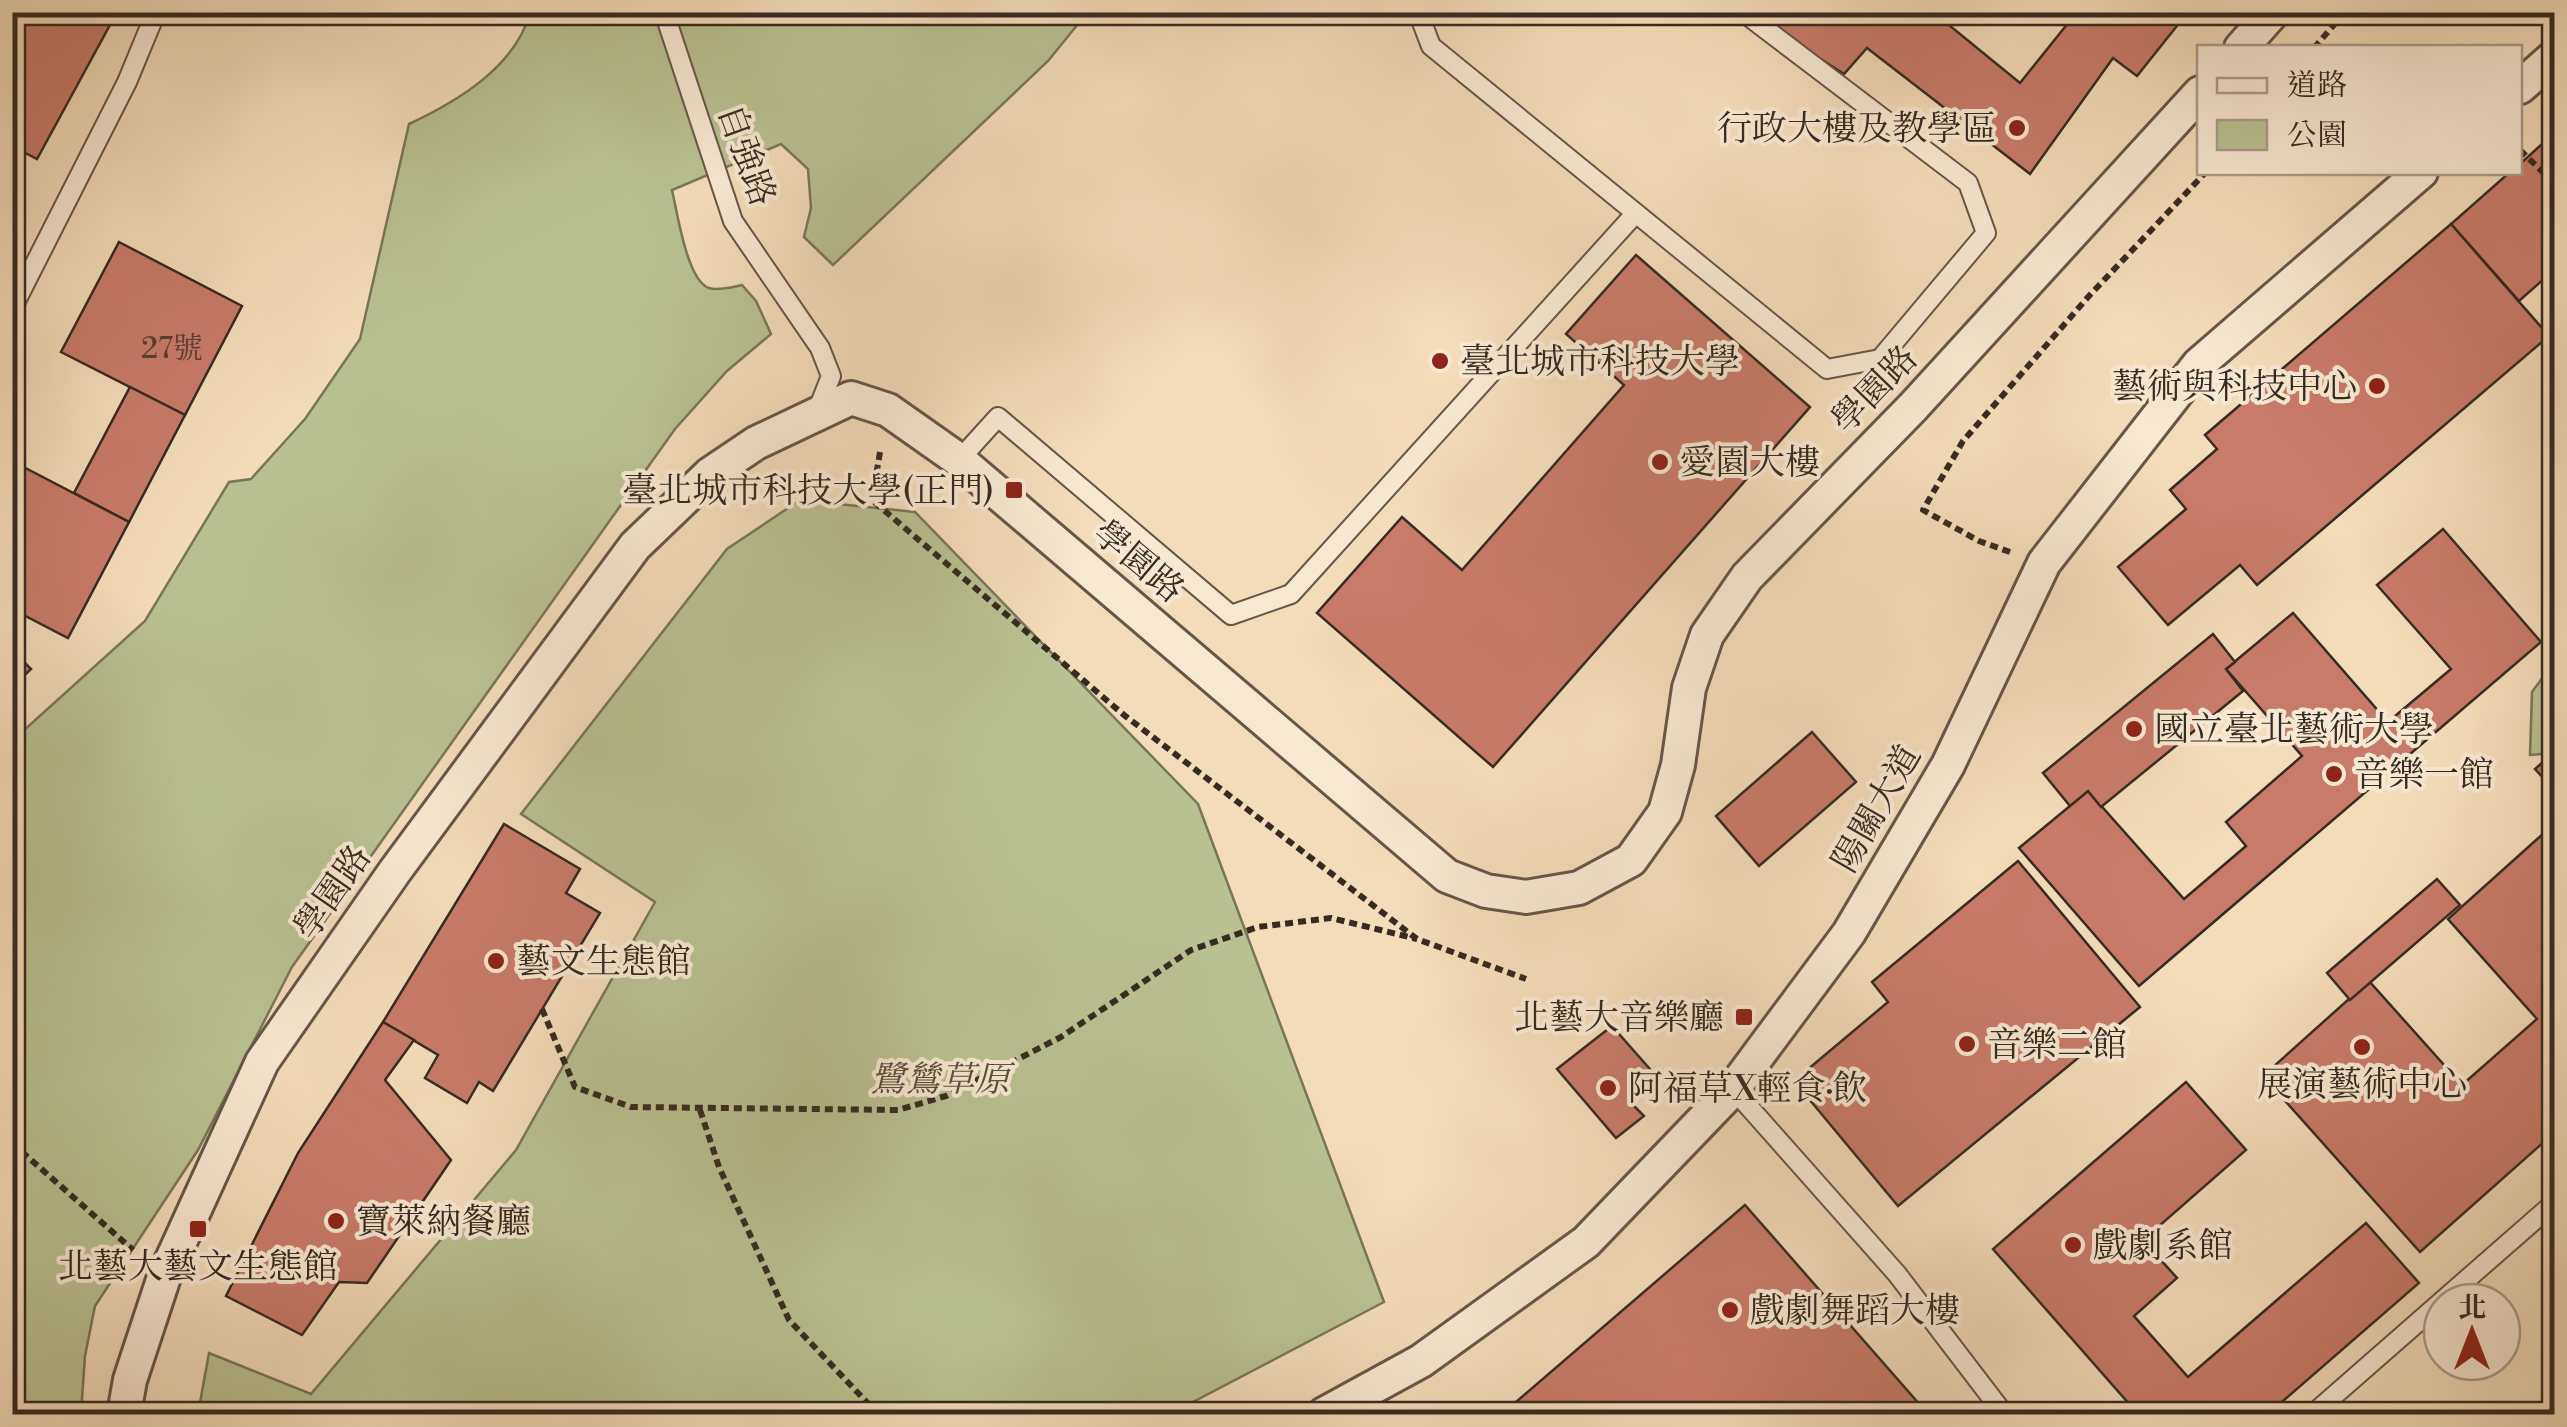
<svg xmlns="http://www.w3.org/2000/svg" width="2567" height="1427" font-family="'Libre Bodoni','Noto Serif TC',serif">
<style>
.green{fill:#b9c190;stroke:#787659;stroke-width:2.5}
.building{fill:#c87b68;stroke:#362b22;stroke-width:2.5}
.lines{fill:none;stroke-linecap:round;stroke-linejoin:round}
.service-casing{stroke:#655748;stroke-width:22}
.minor-casing{stroke:#655748;stroke-width:38}
.path{stroke:#362b22;stroke-width:6;stroke-dasharray:8 5;stroke-linecap:butt}
.service{stroke:#f7e8d1;stroke-width:18}
.minor{stroke:#f7e8d1;stroke-width:32}
.poi-dot{fill:#8f2418;stroke:#f7e8d1;stroke-width:4}
.labels{text-anchor:middle;stroke-width:8;stroke-linejoin:round;paint-order:stroke}
.number-label{font-size:30px;fill:#5a3f34}
.poi-label{font-size:35px;fill:#362b22;stroke:#f7e8d1;text-anchor:start}
.street-label{font-size:35px;fill:#362b22;stroke:#f7e8d1}
.park-label{font-size:35px;font-style:italic;fill:#57503e;stroke:#f7e8d1}
</style>
<rect width="100%" height="100%" fill="#f3dcb8"/>
<filter id="stains"><feTurbulence type="fractalNoise" baseFrequency=".002" numOctaves="4"/><feColorMatrix values="0 0 0 0 .2 0 0 0 0 .09 0 0 0 0 .02 0 0 0 .5 -.17"/></filter>
<radialGradient id="worn" r=".72"><stop offset=".6" stop-color="#630" stop-opacity="0"/><stop offset="1" stop-color="#630" stop-opacity=".3"/></radialGradient>
<!-- green -->
<g class="green">
<path d="M530,13H1087L1048,61L833,265L804,237L811,208L808,169L781,144L672,190C677,211 687,281 709,288C719,291 732,287 742,285L756,301L771,334L727,371L675,429L292,967L198,1150L95,1306L85,1356L81,1414H13L12,741L145,621L229,482L251,479L305,419L360,339L409,124C458,101 515,67 530,13Z"/>
<path d="M800,500L915,512L1198,804L1384,1302L1170,1414H198L209,1353L311,1394L516,1150L655,902L521,814L727,549Z"/>
<path d="M2554,662V753L2530,755L2532,692Z"/>
</g>
<!-- building -->
<g class="building">
<path d="M12,12H117L37,159L12,146Z"/>
<path d="M1748,12H1933L2020,83L2077,12H2188L2137,76L2113,58L2030,174L1867,48L1844,74Z"/>
<path d="M2554,133V270L2519,301L2451,224L2510,172H2520V164Z"/>
<path d="M2451,224L2549,336L2257,585L2240,565L2168,625L2118,567L2186,509L2170,490L2217,449L2205,435Z"/>
<path d="M119,242L242,306L185,415L61,352Z"/>
<path d="M1636,255L1810,407L1493,767L1317,613L1402,517L1462,570L1624,385L1566,334Z"/>
<path d="M130,387L185,415L129,522L74,493Z"/>
<path d="M12,461L129,522L68,638L12,609Z"/>
<path d="M2443,529L2541,642L2139,986L2019,848L2088,791L2184,899L2246,846L2226,822L2302,756L2226,669L2293,613L2388,722L2451,669L2377,585Z"/>
<path d="M2213,634L2235,662L2226,669L2243,691L2101,807L2088,791L2070,806L2043,773Z"/>
<path d="M12,650L31,669L12,687Z"/>
<path d="M1812,732L1856,782L1759,866L1716,816Z"/>
<path d="M2554,752V790L2535,769Z"/>
<path d="M504,824L580,869L566,893L600,913L493,1091L479,1082L467,1103L425,1078L438,1055L383,1022Z"/>
<path d="M2554,824V1133L2420,1252L2263,1076L2369,981L2462,1085L2537,1019L2448,919Z"/>
<path d="M2018,861L2140,1007L1898,1206L1794,1081L1888,1002L1872,982Z"/>
<path d="M2437,879L2460,905L2350,1000L2327,973Z"/>
<path d="M383,1022L414,1040L385,1080L451,1160L367,1283L339,1282L302,1335L226,1296L298,1153Z"/>
<path d="M1612,1026L1656,1076L1629,1101L1644,1116L1616,1138L1557,1069Z"/>
<path d="M2186,1082L2246,1150L2143,1240L2177,1278L2134,1316L2188,1377L2366,1223L2419,1283L2268,1414H2138L1993,1249Z"/>
<path d="M1745,1205L1928,1414H1502Z"/>
</g>
<g class="lines">
<!-- service casing -->
<g class="service-casing">
<g id="service">
<path d="M664,12L733,221L820,348L831,376L816,414"/>
<path d="M1418,12L1431,46L1827,369L1880,359L1986,233L1968,183L1743,12"/>
<path d="M12,309L127,82L156,12"/>
<path d="M959,460L998,417L1231,615L1291,594L1634,215"/>
<path d="M1733,1089L1897,1274L2004,1414"/>
<path d="M2313,1414L2554,1203"/>
</g>
</g>
<!-- minor casing -->
<g class="minor-casing">
<g id="minor">
<path d="M2241,48L2273,12"/>
<path d="M2520,87L2554,57"/>
<path d="M124,1414L130,1380L164,1277L262,1062L395,871L635,546L710,474L756,443L851,398L888,410L959,460L1447,876L1486,891L1526,897L1579,888L1631,860L1665,812L1678,765L1689,688L1707,635L1747,577L1913,407L2200,93"/>
<path d="M1324,1414L1421,1361L1586,1242L1733,1089L1849,933L1948,765L2044,563L2199,364L2421,172"/>
</g>
</g>
<!-- path -->
<g class="path">
<path d="M2314,48L2345,12"/>
<path d="M2520,150L2554,183"/>
<path d="M880,452L872,500L1124,715L1417,939L1526,979"/>
<path d="M2010,552L1979,541L1923,510L1963,441L2089,296L2206,172"/>
<path d="M542,1009L575,1087L631,1107L898,1110L946,1096L1061,1037L1191,950L1258,927L1331,918L1417,939"/>
<path d="M700,1110L719,1167L789,1320L878,1414"/>
<path d="M12,1143L133,1250"/>
</g>
<!-- service -->
<use href="#service" class="service"/>
<!-- minor -->
<use href="#minor" class="minor"/>
</g>
<!-- markers -->
<g class="poi-dot">
<circle cx="2017" cy="128" r="10"/>
<circle cx="1440" cy="361" r="10"/>
<circle cx="2377" cy="386" r="10"/>
<circle cx="1660" cy="462" r="10"/>
<rect x="1004" y="480" width="20" height="20" rx="5"/>
<circle cx="2134" cy="729" r="10"/>
<circle cx="2334" cy="774" r="10"/>
<circle cx="496" cy="961" r="10"/>
<rect x="1734" y="1007" width="20" height="20" rx="5"/>
<circle cx="1967" cy="1044" r="10"/>
<circle cx="2362" cy="1047" r="10"/>
<circle cx="1608" cy="1088" r="10"/>
<circle cx="336" cy="1221" r="10"/>
<rect x="188" y="1219" width="20" height="20" rx="5"/>
<circle cx="2073" cy="1245" r="10"/>
<circle cx="1730" cy="1310" r="10"/>
</g>
<g class="labels">
<!-- number labels -->
<g class="number-label">
<text x="172" y="358">27號</text>
</g>
<!-- poi labels -->
<g class="poi-label">
<text x="1997" y="140" text-anchor="end">行政大樓及教學區</text>
<text x="1460" y="373">臺北城市科技大學</text>
<text x="2357" y="398" text-anchor="end">藝術與科技中心</text>
<text x="1680" y="474">愛園大樓</text>
<text x="994" y="502" text-anchor="end">臺北城市科技大學(正門)</text>
<text x="2154" y="741">國立臺北藝術大學</text>
<text x="2354" y="786">音樂一館</text>
<text x="516" y="973">藝文生態館</text>
<text x="1724" y="1029" text-anchor="end">北藝大音樂廳</text>
<text x="1987" y="1056">音樂二館</text>
<text x="2362" y="1096" text-anchor="middle">展演藝術中心</text>
<text x="1628" y="1100">阿福草X輕食·飲</text>
<text x="356" y="1233">寶萊納餐廳</text>
<text x="2093" y="1257">戲劇系館</text>
<text x="198" y="1278" text-anchor="middle">北藝大藝文生態館</text>
<text x="1750" y="1322">戲劇舞蹈大樓</text>
</g>
<!-- street labels -->
<g class="street-label">
<text transform="translate(747 155) rotate(70)" y="12">自強路</text>
<text transform="translate(1874 389) rotate(-46)" y="12">學園路</text>
<text transform="translate(1139 561) rotate(40)" y="12">學園路</text>
<text transform="translate(1876 808) rotate(-60)" y="12">陽關大道</text>
<text transform="translate(332 892) rotate(-55)" y="12">學園路</text>
</g>
<!-- park labels -->
<g class="park-label">
<text x="940" y="1091">鷺鷥草原</text>
</g>
</g>
<!-- margin -->
<rect width="2567" height="1427" fill="none" stroke="#f3dcb8" stroke-width="50"/>
<rect x="15" y="15" width="2537" height="1397" fill="none" stroke="#362b22" stroke-width="5"/>
<rect x="25" y="25" width="2517" height="1377" fill="none" stroke="#362b22" stroke-width="2.5"/>
<!-- legend -->
<rect x="2197" y="45" width="325" height="130" fill="#f7e8d1" stroke="#aa9c8b" stroke-width="2.5"/>
<rect x="2217" y="78" width="50" height="15" fill="#f7e8d1" stroke="#aa9c8b" stroke-width="2.5"/>
<text x="2287" y="95" font-size="30" fill="#362b22">道路</text>
<rect x="2217" y="120" width="50" height="30" fill="#b9c190" stroke="#aa9c8b" stroke-width="2.5"/>
<text x="2287" y="145" font-size="30" fill="#362b22">公園</text>
<!-- north arrow -->
<g transform="translate(2472 1332)"><circle r="48" fill="#f7e8d1" stroke="#aa9c8b" stroke-width="2.5"/>
<path d="M0-8L18 38L0 25L-18 38Z" fill="#8f2418"/>
<text y="-15" font-size="28" font-weight="bold" text-anchor="middle" fill="#362b22">北</text>
</g>
<rect width="100%" height="100%" filter="url(#stains)"/>
<rect width="100%" height="100%" fill="url(#worn)"/>
</svg>
